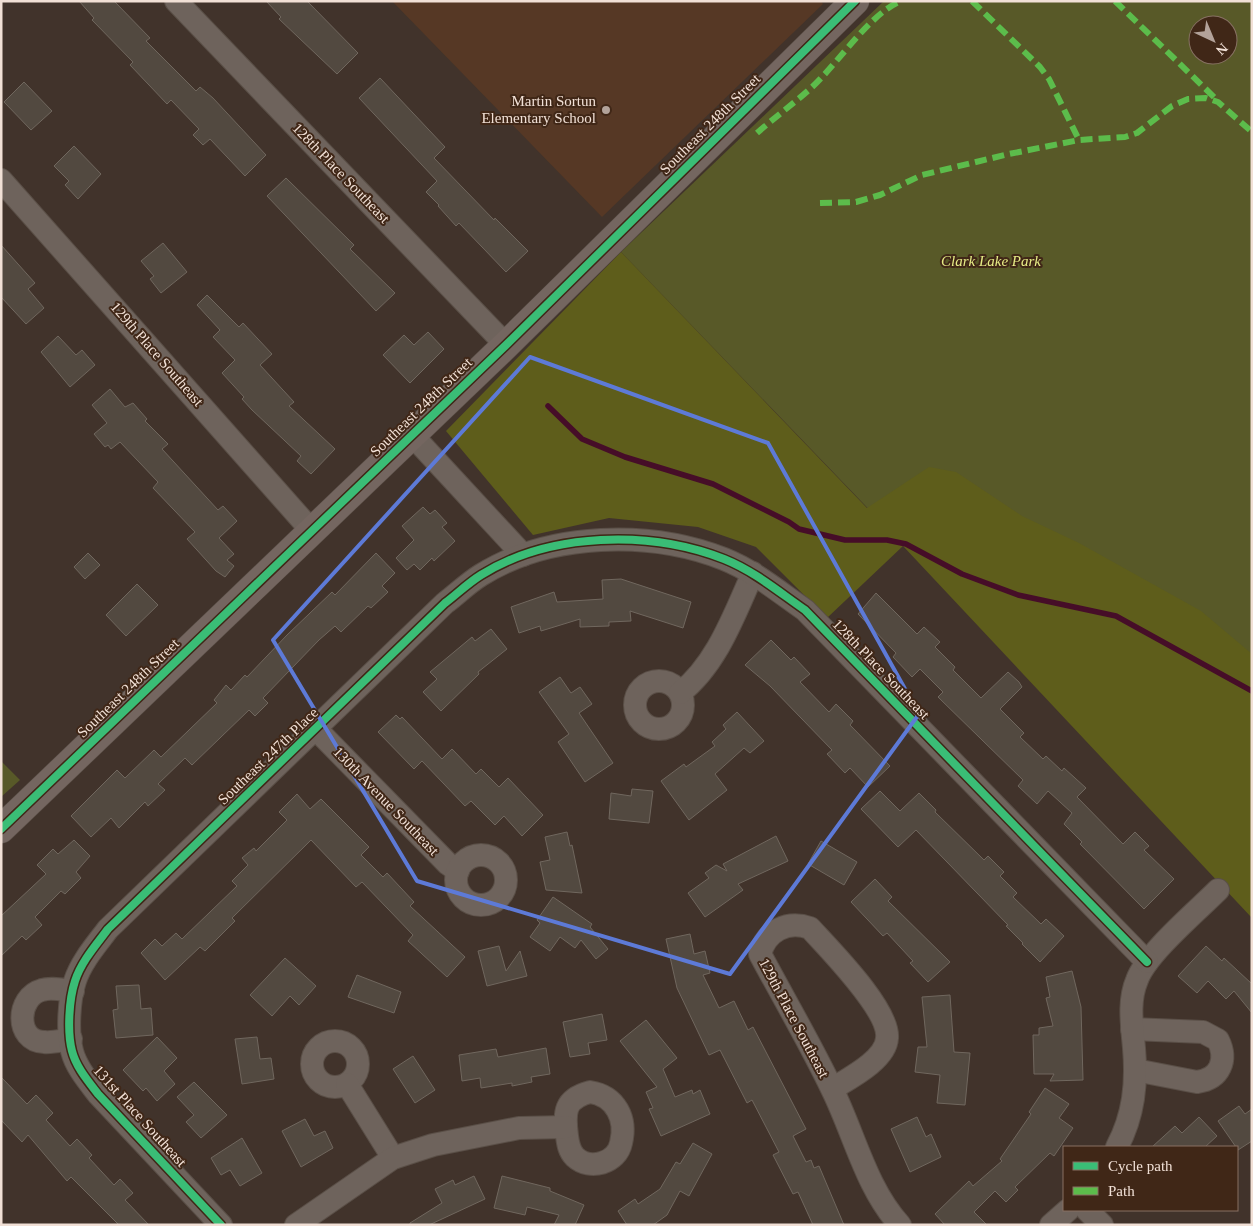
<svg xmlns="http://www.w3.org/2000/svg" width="1253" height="1226" font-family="Georgia,serif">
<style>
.built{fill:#563825}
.green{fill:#585928;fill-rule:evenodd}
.forest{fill:#5e5d1b}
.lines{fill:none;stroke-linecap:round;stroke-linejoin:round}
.stream{stroke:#460d28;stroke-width:5.5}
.building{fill:#524940;stroke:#70675e}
.street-casing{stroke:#5a4f47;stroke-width:24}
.secondary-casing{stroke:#5a4f47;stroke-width:29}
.street{stroke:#6e635c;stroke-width:22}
.secondary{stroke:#746660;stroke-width:28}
.quiet{stroke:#5cbc4b;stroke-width:6;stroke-dasharray:12 6;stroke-linecap:butt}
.cycleway-casing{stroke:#402717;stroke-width:11}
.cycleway{stroke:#3abd76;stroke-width:8}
.marked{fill:none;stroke:#5d7ad7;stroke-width:4;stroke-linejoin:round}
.poi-dot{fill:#b3a39a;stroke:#402717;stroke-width:2}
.labels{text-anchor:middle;stroke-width:4;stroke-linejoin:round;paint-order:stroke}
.poi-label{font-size:15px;fill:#f1e0d6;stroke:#402717;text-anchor:end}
.street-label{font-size:15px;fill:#f1e0d6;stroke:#402717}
.park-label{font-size:15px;font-style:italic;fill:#e6ec86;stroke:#402717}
</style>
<rect width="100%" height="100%" fill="#41332b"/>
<!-- built -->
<path class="built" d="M392,1H821L823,4L602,217Z"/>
<!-- green -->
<g class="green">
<path d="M884,1H1252V907L621,252ZM1198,25H1228V55H1198Z"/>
<path d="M1,761L20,780L1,797Z"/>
</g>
<!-- forest -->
<path class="forest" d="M621,252L867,508L929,467L956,472L1022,516L1079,543L1201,611L1252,654V918L903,546L827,618L756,547L698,527L609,518L533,535L446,431Z"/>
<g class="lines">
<!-- stream -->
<path class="stream" d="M548,406L582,439L625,457L713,484L789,522L799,529L845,540H887L906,544L962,574L1018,595L1116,616L1252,691"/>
</g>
<!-- building -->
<g class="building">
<path d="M79,1H114L150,38L146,41L196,91L200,87L213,98L266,155L245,176L210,139L203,145L193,135L199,129L171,100L167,104L130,65L133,62L92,20L94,18Z"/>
<path d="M266,1H307L358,53L337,74L279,19L281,17Z"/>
<path d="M380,78L445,147L434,158L494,220L495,218L528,251L506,272L459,223L456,226L438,206L439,205L426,192L437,181L359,98Z"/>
<path d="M24,82L52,111L31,130L4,102Z"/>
<path d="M74,146L101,174L78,199L65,185L69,181L54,166Z"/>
<path d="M286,178L354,245L350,249L395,293L376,311L267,196Z"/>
<path d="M163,243L187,272L161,293L150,279L154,276L141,261Z"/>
<path d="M1,245L35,283L28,289L44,308L26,324L1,297Z"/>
<path d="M207,295L239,327L243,323L272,354L260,365L294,402L289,406L335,449L311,474L297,461L301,456L252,410L242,399L244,397L222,373L235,360L213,337L220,330L197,305Z"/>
<path d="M428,332L444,349L410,383L383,355L404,335L414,345Z"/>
<path d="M58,336L76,355L82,350L95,365L70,387L41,352Z"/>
<path d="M110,389L125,407L133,403L147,419L145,421L168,444L162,449L218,510L223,506L237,521L219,538L234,554L227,560L234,566L225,577L216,571L187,539L195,532L153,488L158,482L120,442L111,449L108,445L105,447L94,434L107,423L92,405Z"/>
<path d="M423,507L430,514L435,510L447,523L442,527L455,541L434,561L432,558L420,570L414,564L407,570L396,558L414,540L402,526Z"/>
<path d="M88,553L100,565L85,579L74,567Z"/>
<path d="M376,553L395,573L382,586L388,592L371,608L368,606L341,632L335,626L319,640L263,698L268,703L255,716L249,710L192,765L185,758L158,784L165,790L148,806L145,802L119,828L111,818L91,837L71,816L117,770L125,778L154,750L161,757L217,703L214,700L226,685L231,690L245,675L247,677L287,635L332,592L335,595Z"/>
<path d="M621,579L691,602L683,628L630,611L631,621L609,622V626L580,627V619L541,631L540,626L519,633L511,607L554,592L557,602L603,599L602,580Z"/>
<path d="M137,584L158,605L126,636L106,615Z"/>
<path d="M876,593L917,634L924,627L940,642L935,647L955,667L953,670L981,698L1008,672L1019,682L1022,687L1000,709L1024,733L1020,737L1043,759L1046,756L1062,771L1064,768L1086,788L1077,797L1123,844L1135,832L1149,846L1144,850L1174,879L1144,909L1080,844L1082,842L1064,824L1072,813L1048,791L1037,804L1018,786L1023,780L938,697L943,692L920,669L912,677L893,657L896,653L858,614Z"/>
<path d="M491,629L507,649L478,672L479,674L441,711L423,692L437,679L430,672L472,637L475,641Z"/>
<path d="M771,640L791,660L794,657L810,674L800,682L829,712L836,704L853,721L850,725L890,766L868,787L850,768L845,773L827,754L832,750L770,686L745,665Z"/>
<path d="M560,677L571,693L580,687L592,704L579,713L613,763L585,782L558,742L569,734L539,692Z"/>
<path d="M737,712L764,741L750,753L744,748L715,774L727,790L689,820L661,781L684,764L686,767L715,746L712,742L726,729L723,725Z"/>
<path d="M396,715L400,719L402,717L442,759L452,749L476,774L481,769L499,787L508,778L543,815L522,836L504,816L495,825L471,801L465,806L422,761L414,769L378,732Z"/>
<path d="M632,789L653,791L649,823L609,819L611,793L631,796Z"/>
<path d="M880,791L900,811L919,793L936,810L935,812L984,860L988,856L1004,872L1000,876L1017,893L1013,897L1041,924L1046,919L1064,936L1040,962L1022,944L1023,943L1006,926L1008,925L916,830L898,847L861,809Z"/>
<path d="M297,794L310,809L321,799L369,847L361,855L383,877L387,873L414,902L410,906L465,957L447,977L408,941L413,935L362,882L356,887L311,840L232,918L235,921L205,951L200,947L165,980L141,953L155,939L162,946L176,933L182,939L237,886L232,881L248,865L242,858L254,848L256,851L287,820L279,812Z"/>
<path d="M567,832L570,846L572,845L582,893L546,890L540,862L550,860L545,837Z"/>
<path d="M776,836L788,861L738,884L743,890L705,917L688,893L709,878L705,873L716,865L727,871L723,864Z"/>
<path d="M74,840L90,856L76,872L81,878L65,894L61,891L35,917L42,925L26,940L22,936L1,956V916L46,874L37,865L53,849L58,854Z"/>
<path d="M821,841L857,862L844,885L808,864Z"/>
<path d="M875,879L892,897L888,901L950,962L928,982L910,963L913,961L887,933L883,936L851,902Z"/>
<path d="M553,897L592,924L590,927L608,949L596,959L581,940L575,948L560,937L550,951L530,937L540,923L537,920Z"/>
<path d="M690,934L694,954L705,951L710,973L703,975L719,1008L734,1001L748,1030L753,1027L806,1129L793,1136L806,1162L811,1160L814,1168L819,1166L844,1225H813L798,1192L793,1194L773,1155L779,1152L752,1100L747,1103L720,1050L709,1055L677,988L666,939Z"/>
<path d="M499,946L506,971L520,951L527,976L487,986L478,951Z"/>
<path d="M1206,946L1222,961L1224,958L1252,984V1013L1234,991L1226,999L1208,981L1197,993L1178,976Z"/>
<path d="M285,958L316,986L299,1005L290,996L272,1016L250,995Z"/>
<path d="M1072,971L1081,1007L1083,1080L1050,1081L1054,1074H1034L1033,1035H1039V1028L1053,1026L1046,998L1050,997L1046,977Z"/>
<path d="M357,975L401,992L394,1013L348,997Z"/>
<path d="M139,985L141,1009L151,1008L153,1035L116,1038L113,1010L118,1009L116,986Z"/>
<path d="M950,995L954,1052L970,1053L965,1105L937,1103L940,1075L915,1072L918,1047H927L922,997Z"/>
<path d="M602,1014L607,1040L588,1043L590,1054L570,1057L563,1022Z"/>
<path d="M646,1020L677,1058L663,1069L675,1097L692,1090L693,1094L700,1090L710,1114L661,1136L649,1109L653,1108L646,1092L657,1087L620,1041Z"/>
<path d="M157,1037L177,1058L164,1071L175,1084L157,1101L146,1088L143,1091L123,1070Z"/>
<path d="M257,1037L260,1059L271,1058L274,1079L242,1084L235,1039Z"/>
<path d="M546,1048L550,1074L531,1077L532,1082L512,1086V1083L481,1088L480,1078L462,1081L459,1055L496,1049L498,1057Z"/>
<path d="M413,1056L435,1090L415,1103L393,1069Z"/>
<path d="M1,1077L27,1104L36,1095L53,1113L46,1120L70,1146L77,1139L92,1155L89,1158L114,1185L120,1179L133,1193L125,1200L149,1225H119L71,1177L67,1181L28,1135L22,1142L1,1120Z"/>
<path d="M194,1082L227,1115L201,1138L186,1122L194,1115L177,1097Z"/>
<path d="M1045,1088L1069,1104L1059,1118L1073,1128L1054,1156L1050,1153L1015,1187L1018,1190L1006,1202L995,1191L974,1212L987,1225H945L935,1214L969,1181L973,1186L1002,1161L1000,1159L1031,1114L1029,1112Z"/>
<path d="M1239,1106L1245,1114L1252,1109V1141L1238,1150L1218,1121Z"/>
<path d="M917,1117L926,1137L931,1134L941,1157L910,1172L891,1129Z"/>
<path d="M1199,1117L1217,1136L1205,1147H1152L1175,1126L1182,1133Z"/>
<path d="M305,1119L314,1136L325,1131L333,1148L301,1167L282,1131Z"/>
<path d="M242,1138L262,1173L240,1186L230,1170L221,1175L211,1158Z"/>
<path d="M693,1143L712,1154L689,1196L680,1191L667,1215L653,1225H627L618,1211L635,1199L638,1204L660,1189L676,1162L680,1164Z"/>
<path d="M474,1176L485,1199L429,1225H410V1223L442,1203L435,1189L453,1180L455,1185Z"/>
<path d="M502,1176L550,1188V1191L584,1205L575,1225H554L559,1215L527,1207L525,1215L494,1208Z"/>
</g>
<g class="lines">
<!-- street casing -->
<g class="street-casing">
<g id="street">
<path d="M176,1L506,345"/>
<path d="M1,180L311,530"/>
<path d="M412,435L523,555"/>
<circle cx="659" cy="705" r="24"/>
<path d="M680,693C717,664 734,615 753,573"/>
<path d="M316,729L448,864L458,871"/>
<circle cx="481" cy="880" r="25"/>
<path d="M1132,1029L1203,1032L1218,1040C1228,1060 1220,1079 1197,1082L1135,1070"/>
<path d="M71,1039C63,1040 53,1043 44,1042C15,1041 16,997 42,990C51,987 63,990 73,991"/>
<circle cx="335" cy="1064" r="23"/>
<path d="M347,1084L393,1158"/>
<path d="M832,1089C848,1079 886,1060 887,1038C890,1010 829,949 810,928C787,920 766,931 760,954C784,999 810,1043 832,1089C854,1133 866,1188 900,1225"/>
<path d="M590,1092C616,1096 627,1119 621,1143C617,1163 590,1171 575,1157C569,1151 568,1144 567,1136C564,1112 564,1099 590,1092Z"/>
<path d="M1117,1147C1134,1115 1137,1083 1134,1048C1132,1025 1128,1001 1137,980C1146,954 1197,911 1218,890"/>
<path d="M1087,1210L1102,1225"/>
<path d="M221,1225L98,1094C88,1081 76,1067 72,1051C67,1032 69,999 75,981C81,962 96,945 108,929L445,603C457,594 468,583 481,575C550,532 650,530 724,559C754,571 779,592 805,610L1147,962"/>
<path d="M296,1225L393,1158L433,1145L519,1128L566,1127"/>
<path d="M1051,1225L1068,1210"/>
</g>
</g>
<!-- secondary casing -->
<g class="secondary-casing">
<path id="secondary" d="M1,829L506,345L855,1"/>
</g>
<!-- street -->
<use href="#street" class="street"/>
<!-- secondary -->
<use href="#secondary" class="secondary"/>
<!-- quiet -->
<g class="quiet">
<path d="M972,1L1040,67L1049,79L1079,140"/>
<path d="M1115,1L1217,100"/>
<path d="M757,133C774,118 793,104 810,89C838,64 869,14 901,1"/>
<path d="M820,203L856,202L880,195L922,175L1009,154L1079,140L1125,137L1137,133L1172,106L1188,99L1206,98L1218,102L1252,132"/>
</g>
<!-- cycleway casing -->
<g class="cycleway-casing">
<g id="cycleway">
<path d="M1,829L506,345L855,1"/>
<path d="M221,1225L98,1094C88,1081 76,1067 72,1051C67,1032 69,999 75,981C81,962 96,945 108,929L445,603C457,594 468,583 481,575C550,532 650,530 724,559C754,571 779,592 805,610L1147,962"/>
</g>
</g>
<!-- cycleway -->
<use href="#cycleway" class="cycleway"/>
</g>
<!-- marked area -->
<path class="marked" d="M530,357L768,443L919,714L730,974L417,881L273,640Z"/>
<!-- markers -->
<circle class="poi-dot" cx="606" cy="110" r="5"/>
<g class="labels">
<!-- poi labels -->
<g class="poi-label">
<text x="596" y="106">Martin Sortun<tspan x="596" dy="17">Elementary School</tspan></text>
</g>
<!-- street labels -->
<g class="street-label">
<text transform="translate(710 124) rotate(-45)" y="5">Southeast 248th Street</text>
<text transform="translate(341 173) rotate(46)" y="5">128th Place Southeast</text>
<text transform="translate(157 354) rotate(49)" y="5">129th Place Southeast</text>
<text transform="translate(421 407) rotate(-44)" y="5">Southeast 248th Street</text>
<text transform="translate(881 669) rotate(46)" y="5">128th Place Southeast</text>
<text transform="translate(128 688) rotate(-44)" y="5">Southeast 248th Street</text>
<text transform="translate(268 756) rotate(-44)" y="5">Southeast 247th Place</text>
<text transform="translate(386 801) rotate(46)" y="5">130th Avenue Southeast</text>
<text transform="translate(794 1018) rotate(62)" y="5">129th Place Southeast</text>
<text transform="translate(140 1116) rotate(48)" y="5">131st Place Southeast</text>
</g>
<!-- park labels -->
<g class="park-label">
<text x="991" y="266">Clark Lake Park</text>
</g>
</g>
<!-- border -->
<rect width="1253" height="1226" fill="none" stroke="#f1e0d6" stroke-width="5"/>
<!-- legend -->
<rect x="1063" y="1146" width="175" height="65" fill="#402717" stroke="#877163"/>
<rect x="1073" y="1162" width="25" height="8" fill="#3abd76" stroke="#877163"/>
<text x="1108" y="1171" font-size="15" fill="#f1e0d6">Cycle path</text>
<rect x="1073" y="1187" width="25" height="8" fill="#5cbc4b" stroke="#877163"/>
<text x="1108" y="1196" font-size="15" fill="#f1e0d6">Path</text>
<!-- north arrow -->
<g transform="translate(1213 40) rotate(136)"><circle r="24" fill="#402717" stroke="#877163"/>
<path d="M0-4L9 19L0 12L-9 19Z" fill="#b3a39a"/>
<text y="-8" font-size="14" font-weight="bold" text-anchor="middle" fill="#f1e0d6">N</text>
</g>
</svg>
